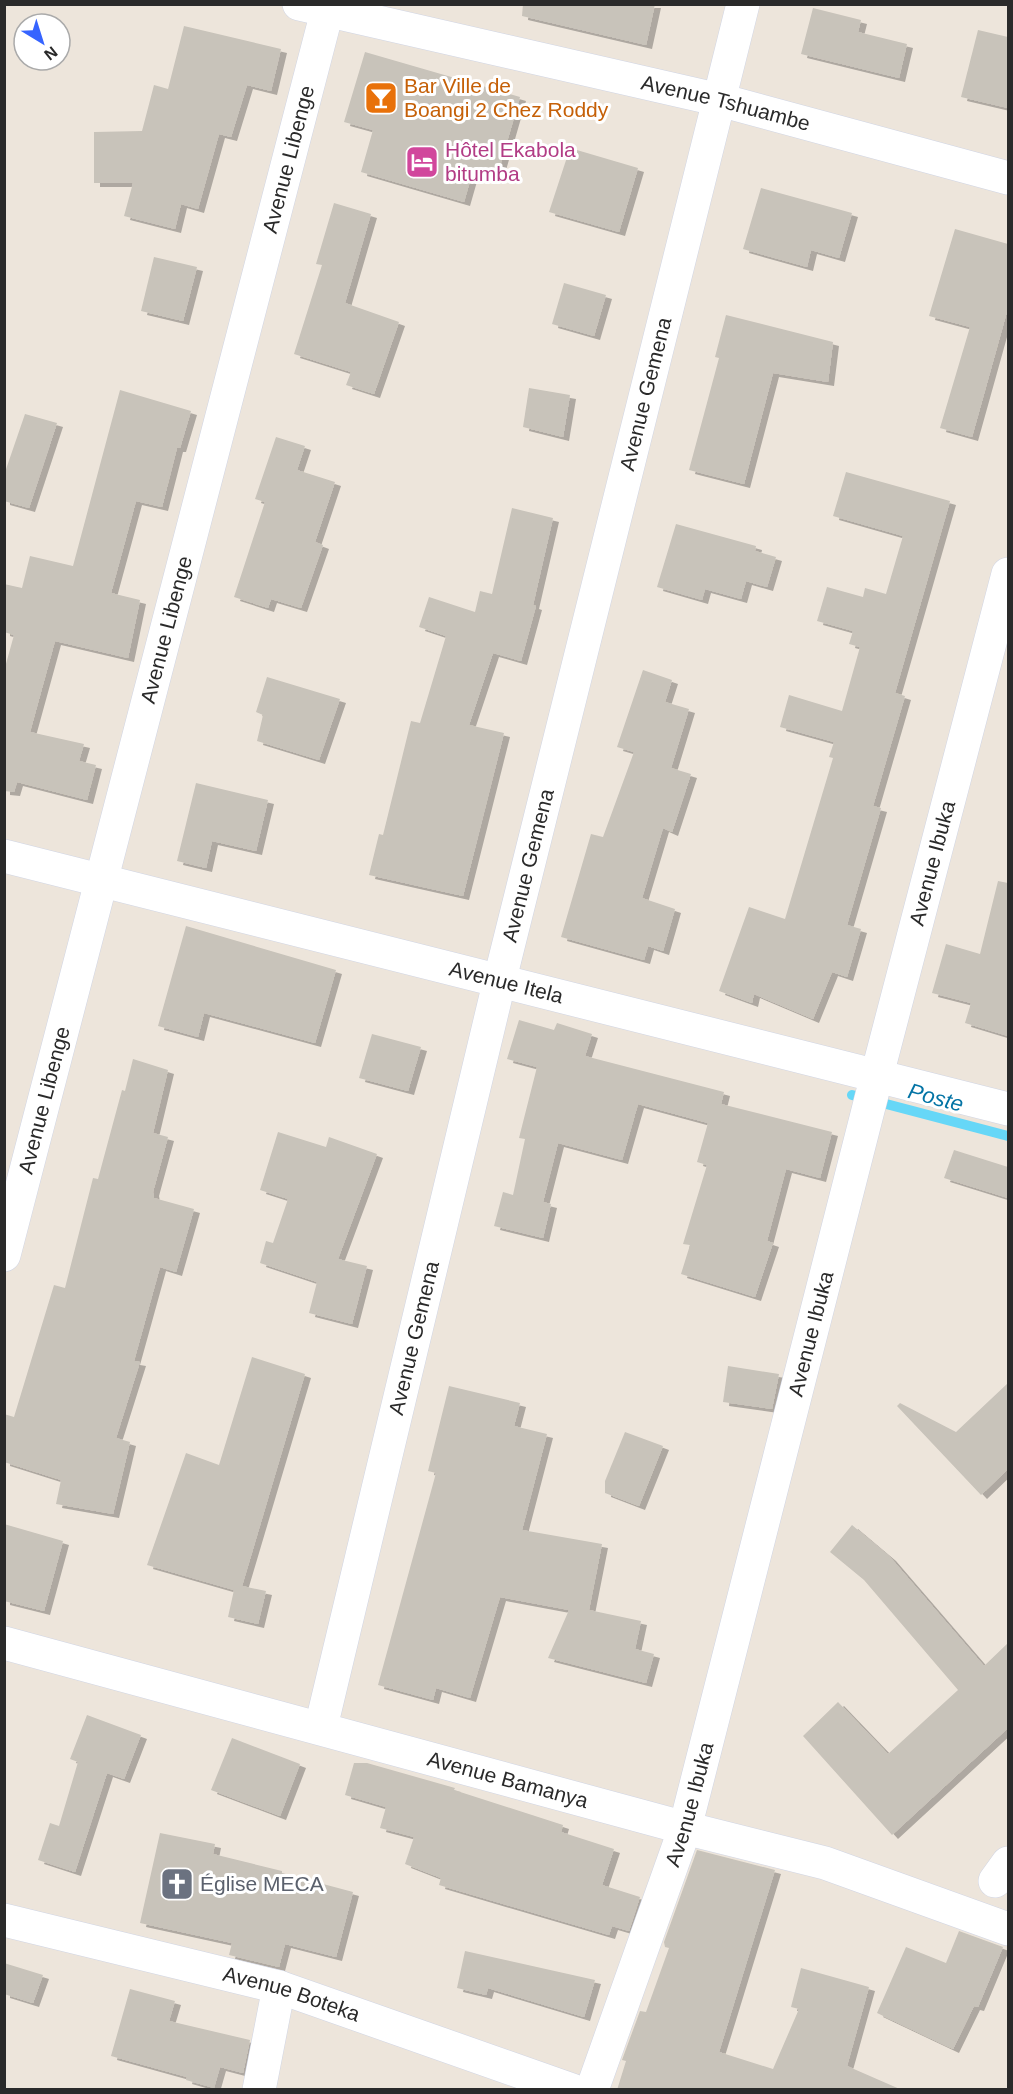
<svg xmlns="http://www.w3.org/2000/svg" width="1013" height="2094" font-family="Helvetica,sans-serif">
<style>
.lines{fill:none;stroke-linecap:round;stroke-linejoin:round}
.stream{stroke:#66d7f7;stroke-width:10}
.building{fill:#c8c3ba;filter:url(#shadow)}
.minor-casing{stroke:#d0d5e4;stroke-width:34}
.minor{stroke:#fff;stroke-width:33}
.labels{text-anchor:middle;stroke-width:6;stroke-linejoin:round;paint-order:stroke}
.food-label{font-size:21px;fill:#c56008;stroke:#fff;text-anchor:start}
.street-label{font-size:21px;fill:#2a2a2a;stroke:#fff}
.hotel-label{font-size:21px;fill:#b23c85;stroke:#fff;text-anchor:start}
.worship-label{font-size:21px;fill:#5b616d;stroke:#fff;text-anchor:start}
.water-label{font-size:22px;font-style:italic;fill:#0474a5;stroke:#fff}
</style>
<defs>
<filter id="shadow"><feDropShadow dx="6" dy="4" stdDeviation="0" flood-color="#0004"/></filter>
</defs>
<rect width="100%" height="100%" fill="#ede5db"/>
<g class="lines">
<!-- stream -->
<path class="stream" d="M852,1095L1008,1136"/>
</g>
<!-- building -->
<g class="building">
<path d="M523,4H655L646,45L522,16Z"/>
<path d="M813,8L861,20L858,32L907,44L899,78L801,54Z"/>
<path d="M184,26L281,49L271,91L247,85L231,137L219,134L198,209L181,204L175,229L124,216L133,183H94V132L142,131L154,85L168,89Z"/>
<path d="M978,30L1008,37V108L961,97Z"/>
<path d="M365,52L520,97L496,180L472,174L464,202L361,172L373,130L344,122Z"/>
<path d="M570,148L638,168L619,232L549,212Z"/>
<path d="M761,188L852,213L839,258L811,250L807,267L743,249Z"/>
<path d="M334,203L371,214L345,303L399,322L374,394L346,385L351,372L294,354L322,265L316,264Z"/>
<path d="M955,229L1008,244V308L972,437L940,428L970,327L929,316Z"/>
<path d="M154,257L197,267L183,321L141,311Z"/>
<path d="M564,283L606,295L594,336L552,324Z"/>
<path d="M726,315L833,342L828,382L773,373L744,484L689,470L719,358L715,357Z"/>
<path d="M529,388L570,395L563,437L523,427Z"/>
<path d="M120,390L191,411L180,448H177L162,507L136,501L111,593L140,600L128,658L55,641L30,732L84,744L79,761L96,765L87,800L17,782L14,792L4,791V671L14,635L4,632V584L22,588L30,556L73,566Z"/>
<path d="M25,414L57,423L29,508L4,501V475Z"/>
<path d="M276,437L305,446L297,470L335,482L315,542L323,545L301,608L271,599L268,608L234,597L265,502L255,499Z"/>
<path d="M846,472L950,501L895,693L905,696L873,806L881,808L847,925L861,929L847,977L832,972L813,1019L754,994L752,1003L719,991L749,907L785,919L833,758L829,757L834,742L780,727L789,695L842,711L860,647L849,644L853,631L817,621L827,587L863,597L865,588L886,594L903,536L833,516Z"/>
<path d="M512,508L553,518L533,605L536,606L521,661L493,653L469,725L504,733L463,896L369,875L379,834L383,835L411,721L420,723L446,636L419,627L429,597L475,612L480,591L492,594Z"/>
<path d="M676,524L756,546L755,551L776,557L767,587L746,581L741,599L705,589L702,600L657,587Z"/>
<path d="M643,670L672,680L665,702L689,709L671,768L691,774L672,832L663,828L642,898L675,909L663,951L648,946L644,960L561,937L591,834L603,837L634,752L617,747Z"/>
<path d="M267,677L340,699L319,760L257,741L263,715L256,712Z"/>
<path d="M196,783L268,800L256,851L212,841L206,868L177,861Z"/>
<path d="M998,881L1008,883V1036L965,1023L971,1003L932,993L946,944L980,954Z"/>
<path d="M186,926L336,970L315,1043L204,1013L198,1037L158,1026Z"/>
<path d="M519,1020L554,1030L557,1023L592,1034L585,1056L724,1092L721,1104L832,1132L820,1178L786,1169L767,1241L773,1243L755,1297L681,1274L690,1245L683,1244L707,1165L697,1162L708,1123L638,1104L622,1160L558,1143L543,1202L551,1204L543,1238L494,1226L503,1192L513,1195L525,1139L519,1138L537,1067L507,1059Z"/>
<path d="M372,1034L421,1047L408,1091L359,1078Z"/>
<path d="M133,1059L168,1070L153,1133L168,1137L153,1192L154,1198L194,1209L176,1272L160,1267L134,1361L140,1362L116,1438L130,1442L113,1514L56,1504L61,1480L4,1462V1414L14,1417L54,1285L65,1288L93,1178L98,1179L122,1090L125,1091Z"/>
<path d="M278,1132L326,1147L329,1137L377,1154L338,1259L367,1266L352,1324L309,1313L317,1282L260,1263L266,1241L273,1243L288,1199L260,1190Z"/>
<path d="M954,1150L1008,1167V1198L944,1178Z"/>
<path d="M252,1357L305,1374L242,1586L266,1591L258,1624L228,1617L234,1590L147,1565L186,1453L219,1465Z"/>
<path d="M728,1366L779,1374L772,1409L723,1402Z"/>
<path d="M1008,1383V1469L981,1495L897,1406L900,1403L956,1432Z"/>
<path d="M449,1386L520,1403L514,1426L547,1434L522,1530L602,1544L589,1610L641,1621L635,1649L654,1654L646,1683L548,1658L569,1610L500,1597L470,1698L436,1688L433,1700L378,1685L436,1473L428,1471Z"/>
<path d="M625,1432L663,1446L639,1506L605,1493V1481Z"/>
<path d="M4,1524L63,1541L44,1611L4,1601Z"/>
<path d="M852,1525L890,1557L984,1666L1008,1643V1728L892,1835L803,1736L838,1702L888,1754L958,1690L864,1580L830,1552Z"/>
<path d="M87,1715L141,1735L124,1779L107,1773L75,1872L38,1860L50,1823L59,1826L78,1762L70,1759Z"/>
<path d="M232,1738L300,1764L280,1816L211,1790Z"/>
<path d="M354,1763H367L455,1788L454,1790L563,1825L561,1832L614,1849L602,1885L640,1897L629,1931L612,1926L609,1935L439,1885L441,1878L405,1864L414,1837L380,1828L386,1807L345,1795Z"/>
<path d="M160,1833L215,1844L213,1854L282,1871V1873L353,1892L336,1957L285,1944L279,1967L229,1955L232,1943L140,1923Z"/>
<path d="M697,1850L775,1870L719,2052L773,2069L799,2009L791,2007L801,1968L869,1987L847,2066L902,2090H617L626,2061L622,2060L640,2011L646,2012L669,1948L665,1947L664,1942Z"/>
<path d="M959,1931L1003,1947L978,2007L974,2006L953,2049L877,2013L906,1947L946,1963Z"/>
<path d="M465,1951L595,1980L584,2017L488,1988L486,1995L457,1988Z"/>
<path d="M4,1963L43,1975L33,2003L4,1994Z"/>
<path d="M130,1989L175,2001L169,2021L250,2040L243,2073L220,2067L214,2088L186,2080L187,2077L111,2056Z"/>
</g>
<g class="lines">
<!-- minor casing -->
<g class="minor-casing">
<g id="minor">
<path id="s1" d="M299,4L720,100L1008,178"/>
<path id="s2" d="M4,856L1008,1109"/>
<path id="s3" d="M4,1255L329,4"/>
<path id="s4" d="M4,1643L685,1828L825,1863L1008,1929"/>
<path id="s5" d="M321,1727L500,979L743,4"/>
<path d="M995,1881L1008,1863"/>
<path id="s6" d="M4,1920L279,1987L572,2090"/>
<path d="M259,2090L279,1987"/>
<path id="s7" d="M592,2090L685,1828L877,1075L1008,574"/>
</g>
</g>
<!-- minor -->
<use href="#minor" class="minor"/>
</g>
<!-- icons -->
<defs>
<g id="bar-square" transform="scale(1.725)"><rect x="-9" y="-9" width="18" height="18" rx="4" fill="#e8710a" stroke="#fff"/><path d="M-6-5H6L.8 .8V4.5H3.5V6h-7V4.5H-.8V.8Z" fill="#fff"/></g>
<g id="hotel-square" transform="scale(1.725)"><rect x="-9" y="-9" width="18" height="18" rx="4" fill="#d1479c" stroke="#fff"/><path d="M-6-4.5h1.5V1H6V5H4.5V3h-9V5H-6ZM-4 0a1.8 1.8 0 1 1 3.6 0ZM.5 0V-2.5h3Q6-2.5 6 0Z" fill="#fff"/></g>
<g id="church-square" transform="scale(1.725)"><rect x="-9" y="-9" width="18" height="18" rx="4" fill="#6b7280" stroke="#fff"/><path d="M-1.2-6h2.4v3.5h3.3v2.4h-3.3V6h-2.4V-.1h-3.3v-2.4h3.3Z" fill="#fff"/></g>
</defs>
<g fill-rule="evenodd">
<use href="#bar-square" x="381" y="98"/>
<use href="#hotel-square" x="422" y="162"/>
<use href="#church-square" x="177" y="1884"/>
</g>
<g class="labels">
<!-- food labels -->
<g class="food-label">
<text x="404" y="93">Bar Ville de<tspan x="404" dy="24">Boangi 2 Chez Roddy</tspan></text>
</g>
<!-- street labels -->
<g class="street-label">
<text dy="7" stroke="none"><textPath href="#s1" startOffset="438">Avenue Tshuambe</textPath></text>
<text dy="7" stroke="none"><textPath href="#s3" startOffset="1132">Avenue Libenge</textPath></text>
<text dy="7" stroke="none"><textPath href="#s5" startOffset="1372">Avenue Gemena</textPath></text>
<text dy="7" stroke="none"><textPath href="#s3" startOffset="646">Avenue Libenge</textPath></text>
<text dy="7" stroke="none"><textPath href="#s7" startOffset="1274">Avenue Ibuka</textPath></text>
<text dy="7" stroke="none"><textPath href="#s5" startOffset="886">Avenue Gemena</textPath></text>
<text dy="7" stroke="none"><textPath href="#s2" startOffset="518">Avenue Itela</textPath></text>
<text dy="7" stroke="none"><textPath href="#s3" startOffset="160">Avenue Libenge</textPath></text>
<text dy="7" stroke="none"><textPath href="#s7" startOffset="788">Avenue Ibuka</textPath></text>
<text dy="7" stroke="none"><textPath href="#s5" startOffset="400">Avenue Gemena</textPath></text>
<text dy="7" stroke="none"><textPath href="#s4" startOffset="522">Avenue Bamanya</textPath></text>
<text dy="7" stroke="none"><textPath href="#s7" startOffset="302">Avenue Ibuka</textPath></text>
<text dy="7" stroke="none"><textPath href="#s6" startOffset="297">Avenue Boteka</textPath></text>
</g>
<!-- hotel labels -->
<g class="hotel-label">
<text x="445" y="157">Hôtel Ekabola<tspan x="445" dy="24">bitumba</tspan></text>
</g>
<!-- worship labels -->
<g class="worship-label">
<text x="200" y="1891">Église MECA</text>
</g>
<!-- water labels -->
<g class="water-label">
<text transform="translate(936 1097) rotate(15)" y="8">Poste</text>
</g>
</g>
<!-- border -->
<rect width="1013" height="2094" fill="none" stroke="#2a2a2a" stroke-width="12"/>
<!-- north arrow -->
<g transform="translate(42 42) rotate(142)"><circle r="28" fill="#ffffff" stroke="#aaaaaa" stroke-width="1.5"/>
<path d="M0-4.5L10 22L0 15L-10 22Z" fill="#3664ff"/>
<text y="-9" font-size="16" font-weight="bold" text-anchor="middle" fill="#2a2a2a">N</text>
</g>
</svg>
